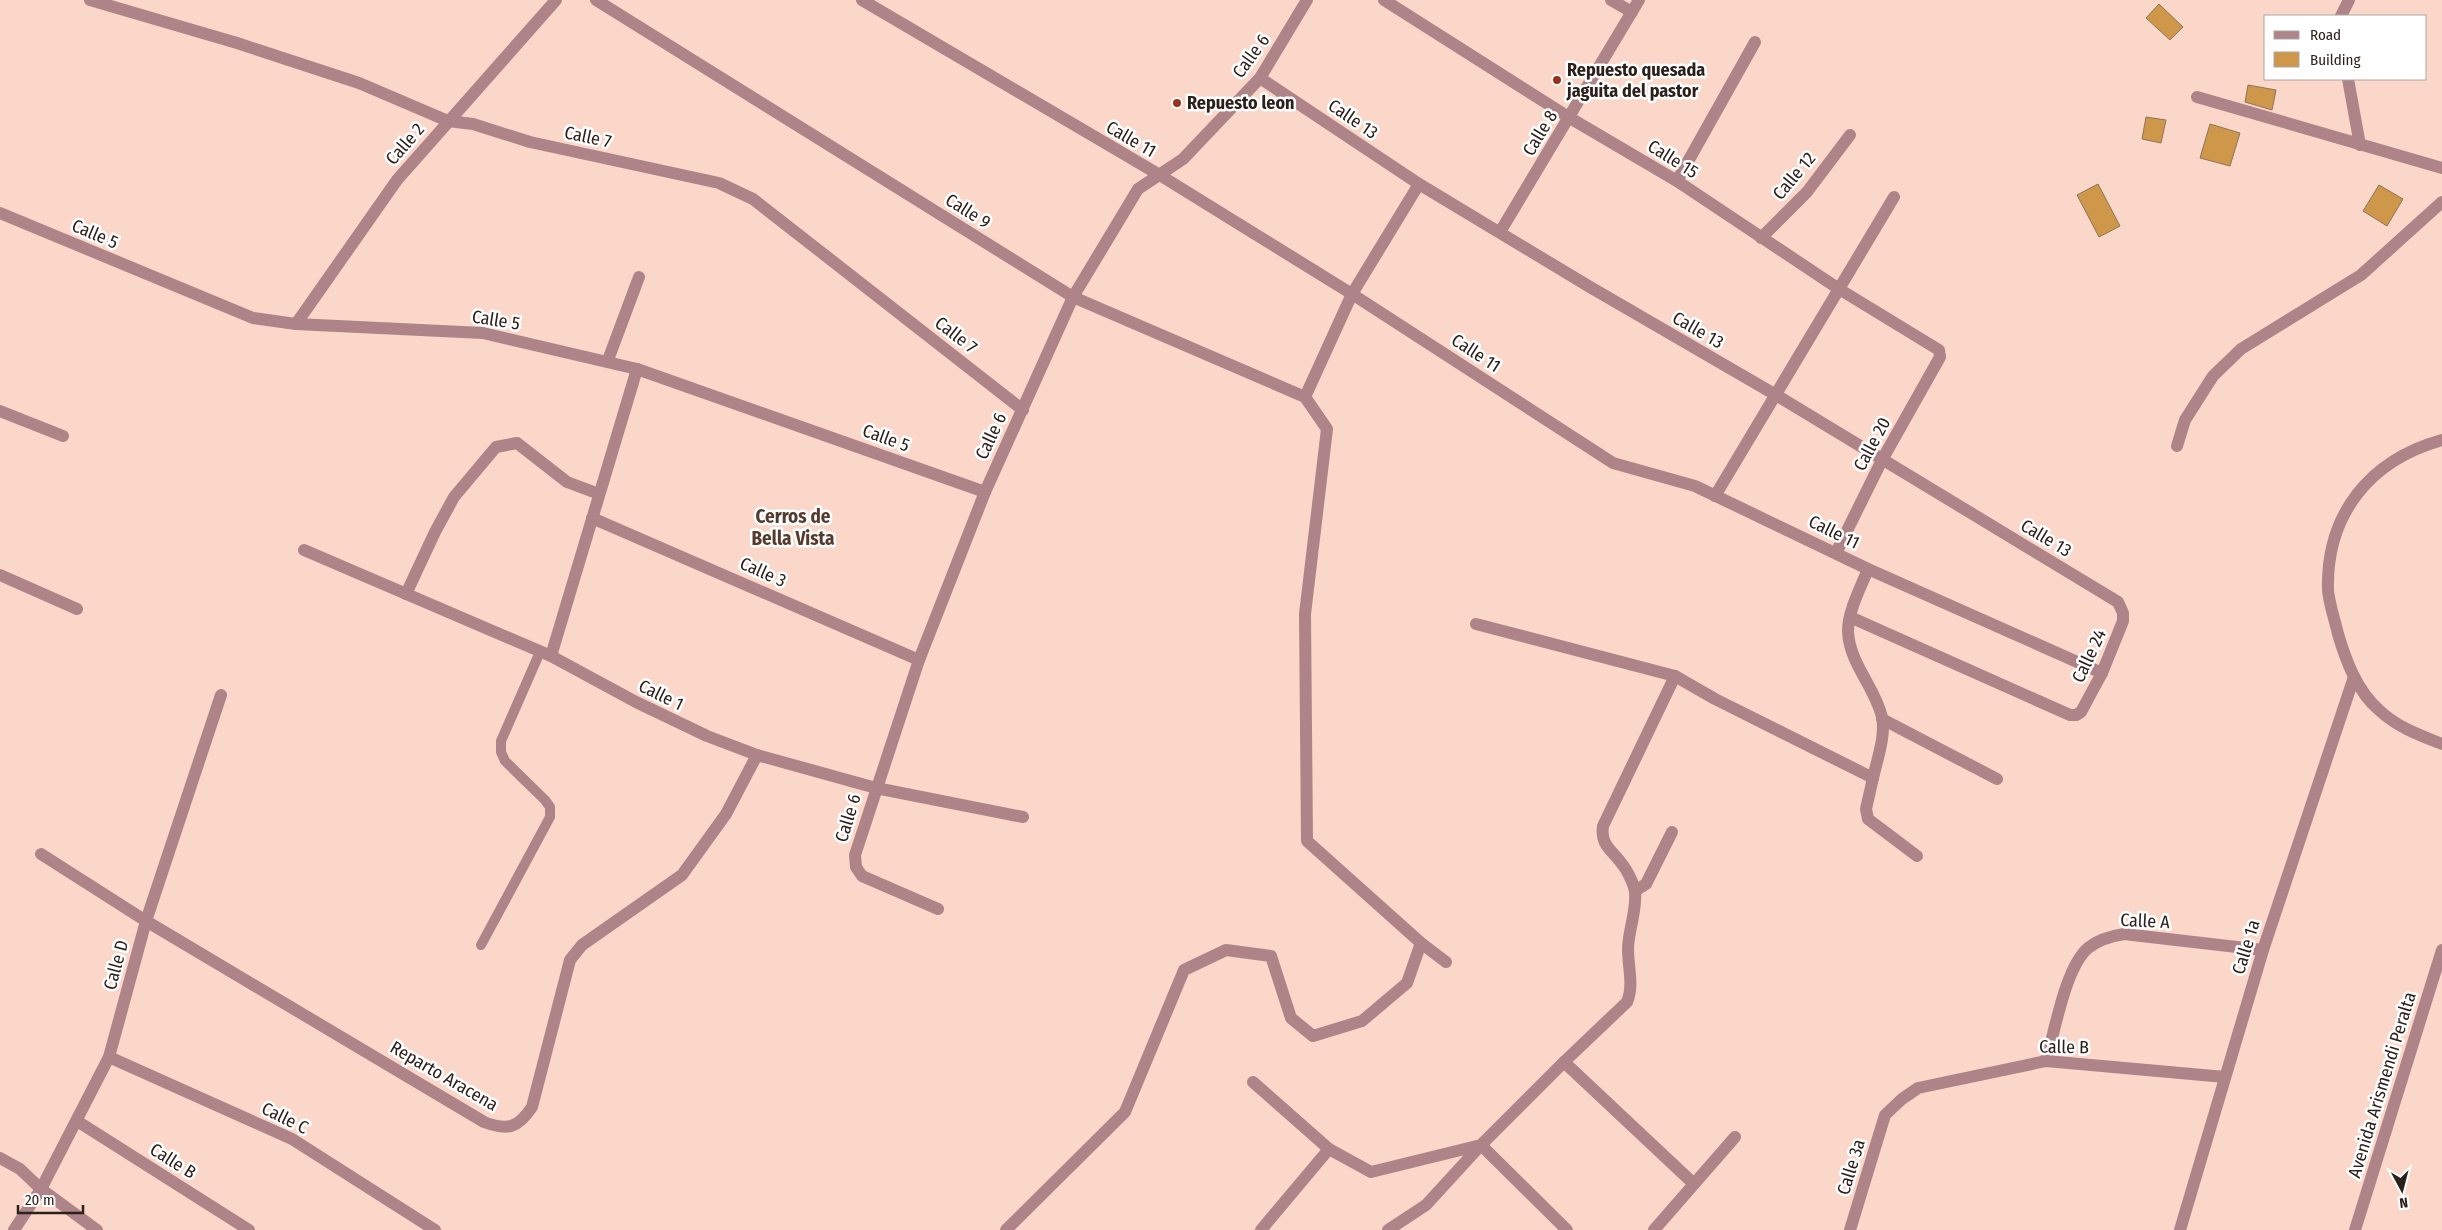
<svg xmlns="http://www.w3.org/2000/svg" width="2442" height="1230" font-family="'Fira Sans Condensed',sans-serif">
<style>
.building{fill:#ce9749;stroke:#89765d}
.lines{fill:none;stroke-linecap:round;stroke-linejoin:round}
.lane{stroke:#ae8488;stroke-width:10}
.street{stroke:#ae8488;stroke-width:12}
.poi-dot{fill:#9a311b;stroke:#fff;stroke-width:2}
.labels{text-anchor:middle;stroke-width:5;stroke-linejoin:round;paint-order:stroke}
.street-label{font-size:18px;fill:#2c201b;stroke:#fff}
.poi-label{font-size:18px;font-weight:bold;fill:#2c201b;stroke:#fff;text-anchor:start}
.neighbourhood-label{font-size:19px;font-weight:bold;fill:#553a2e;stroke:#fff}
</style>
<rect width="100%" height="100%" fill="#fad7c9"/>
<!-- building -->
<g class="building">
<path d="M2159,4L2183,27L2170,40L2146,18Z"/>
<path d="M2248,85L2276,90L2272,110L2245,102Z"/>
<path d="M2146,117L2166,120L2161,143L2142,139Z"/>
<path d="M2210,124L2240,133L2230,166L2200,158Z"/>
<path d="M2098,184L2120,226L2099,237L2077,195Z"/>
<path d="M2379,185L2403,199L2387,226L2363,211Z"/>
</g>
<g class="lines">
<!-- lane -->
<path class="lane" d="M481,945L550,817V807L545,800L505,761L501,752V741L540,652"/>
<!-- street -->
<g class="street">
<path d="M90,0L237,43L359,83L448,121L473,124L530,142L719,183L753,199L1023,410"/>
<path d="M596,0L1073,297L1305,397L1327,429L1305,614L1307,841L1421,943L1446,962"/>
<path d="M862,0L1158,174L1352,294L1613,463L1695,486L1868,569L2102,673"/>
<path d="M1384,0L1570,118L1677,181L1839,289L1939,350L1940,357L1882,460L1836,553"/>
<path d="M1611,0L1632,12"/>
<path d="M2341,16L2349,0"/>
<path d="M1260,78L1419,184L1590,287L1776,395L2118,602L2123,613V621L2102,673L2081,712L2076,715H2070L1850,617"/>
<path d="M2348,79L2360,145"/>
<path d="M2197,97L2442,168"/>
<path d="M1677,181L1755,42"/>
<path d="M0,213L253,318L296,324L483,333L637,369L985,492"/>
<path d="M1500,232L1639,0"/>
<path d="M1761,238L1807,192L1850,135"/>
<path d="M296,324L397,180L556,0"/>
<path d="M608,360L639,277"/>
<path d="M1305,397L1352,294L1419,184"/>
<path d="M0,411L63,436"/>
<path d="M2442,440C2370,460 2326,514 2328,590C2329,604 2335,620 2338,634C2346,661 2357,691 2379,710C2397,727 2419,735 2442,744"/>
<path d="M2177,446L2185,420L2213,376L2241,349L2361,275L2442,202"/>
<path d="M1715,496L1894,197"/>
<path d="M592,518L919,660"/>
<path d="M304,550L551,656L636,702L707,736L757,755L876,788L1023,817"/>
<path d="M0,575L77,609"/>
<path d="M406,594L435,532L454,497L496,447L517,443L567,482L599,494"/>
<path d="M1476,624L1675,676L1715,699L1873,778C1877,760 1886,735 1882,717C1875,687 1849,663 1848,631C1848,611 1861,587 1868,569"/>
<path d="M551,656L637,369"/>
<path d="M1882,719L1997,779"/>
<path d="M1873,778L1866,809L1868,819L1917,856"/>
<path d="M41,854L146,921L484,1122C508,1131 518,1128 532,1107L570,960L582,945L682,875L726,814L757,755"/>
<path d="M1635,891L1646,884L1672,832"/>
<path d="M938,909L862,876L856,867L855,855L919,660L985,492L1073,297L1138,189L1183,159L1260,78L1307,0"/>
<path d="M109,1057L292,1139L435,1230"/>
<path d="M2046,1061C2055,1031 2065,968 2088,948C2098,940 2111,936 2124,934L2263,950"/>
<path d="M1564,1062L1694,1184"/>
<path d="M1253,1082L1329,1149L1371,1172L1481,1145L1564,1062L1627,1002C1634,986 1628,967 1628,949C1628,931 1637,911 1635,892C1634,884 1627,870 1622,864C1612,850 1600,845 1603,826L1675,676"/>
<path d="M77,1121L249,1230"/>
<path d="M0,1158L20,1169L41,1189L97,1230"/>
<path d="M14,1230L41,1189L109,1057L146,921L221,695"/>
<path d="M1006,1230L1125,1112L1184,970L1226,950L1271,956L1291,1018L1313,1036L1362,1021L1407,983L1421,943"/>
<path d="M1261,1230L1329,1149"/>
<path d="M1388,1230L1426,1205L1481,1145L1567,1230"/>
<path d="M1654,1230L1735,1137"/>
<path d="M1850,1230L1885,1115L1902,1099L1918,1088L2046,1061L2225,1077"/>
<path d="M2180,1230L2263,950L2354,677"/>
<path d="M2355,1230L2442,950"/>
</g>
</g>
<!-- markers -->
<g class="poi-dot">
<circle cx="1557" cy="80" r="5"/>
<circle cx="1177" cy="103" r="5"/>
</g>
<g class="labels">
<!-- street labels -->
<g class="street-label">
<text transform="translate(1251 56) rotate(-54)" y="6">Calle 6</text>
<text transform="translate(1353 119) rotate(34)" y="6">Calle 13</text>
<text transform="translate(1540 133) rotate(-59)" y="6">Calle 8</text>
<text transform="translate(588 137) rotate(12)" y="6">Calle 7</text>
<text transform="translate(1131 139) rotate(30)" y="6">Calle 11</text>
<text transform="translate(405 144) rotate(-49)" y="6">Calle 2</text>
<text transform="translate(1673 159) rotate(32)" y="6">Calle 15</text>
<text transform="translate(1794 176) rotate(-50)" y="6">Calle 12</text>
<text transform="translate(968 211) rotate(32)" y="6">Calle 9</text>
<text transform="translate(95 234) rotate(23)" y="6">Calle 5</text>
<text transform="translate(496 320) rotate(9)" y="6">Calle 5</text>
<text transform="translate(1698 330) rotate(30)" y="6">Calle 13</text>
<text transform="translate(956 335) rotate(38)" y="6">Calle 7</text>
<text transform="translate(1476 353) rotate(33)" y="6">Calle 11</text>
<text transform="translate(991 436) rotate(-65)" y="6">Calle 6</text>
<text transform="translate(886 438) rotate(20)" y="6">Calle 5</text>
<text transform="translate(1872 444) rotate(-62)" y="6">Calle 20</text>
<text transform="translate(1834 532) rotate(26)" y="6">Calle 11</text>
<text transform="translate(2046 538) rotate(31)" y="6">Calle 13</text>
<text transform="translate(763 572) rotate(24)" y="6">Calle 3</text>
<text transform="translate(2089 656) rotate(-65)" y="6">Calle 24</text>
<text transform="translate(661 695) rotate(26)" y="6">Calle 1</text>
<text transform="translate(848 818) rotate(-73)" y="6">Calle 6</text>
<text transform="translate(2145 921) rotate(3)" y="6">Calle A</text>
<text transform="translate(2246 947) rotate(-73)" y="6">Calle 1a</text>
<text transform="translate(116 965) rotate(-75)" y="6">Calle D</text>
<text transform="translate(2064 1047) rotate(1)" y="6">Calle B</text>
<text transform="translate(444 1076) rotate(30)" y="6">Reparto Aracena</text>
<text transform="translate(2382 1085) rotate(-73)" y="6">Avenida Arismendi Peralta</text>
<text transform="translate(285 1118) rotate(26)" y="6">Calle C</text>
<text transform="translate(173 1161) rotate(32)" y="6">Calle B</text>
<text transform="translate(1851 1167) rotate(-73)" y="6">Calle 3a</text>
</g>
<!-- poi labels -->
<g class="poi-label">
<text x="1567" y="76">Repuesto quesada<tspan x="1567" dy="21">jaguita del pastor</tspan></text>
<text x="1187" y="109">Repuesto leon</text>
</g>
<!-- neighbourhood labels -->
<g class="neighbourhood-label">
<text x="793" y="523">Cerros de<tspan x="793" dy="22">Bella Vista</tspan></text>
</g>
</g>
<!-- legend -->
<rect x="2264" y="15" width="162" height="65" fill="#ffffff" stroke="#aba6a4"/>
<rect x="2274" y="31" width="25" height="8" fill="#ae8488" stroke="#aba6a4"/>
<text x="2310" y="40" font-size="15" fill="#2c201b">Road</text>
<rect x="2274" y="52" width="25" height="15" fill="#ce9749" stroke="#aba6a4"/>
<text x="2310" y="65" font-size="15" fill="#2c201b">Building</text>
<!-- north arrow -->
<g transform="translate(2402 1190) rotate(173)" stroke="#ffffff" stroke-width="4" paint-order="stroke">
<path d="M0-4L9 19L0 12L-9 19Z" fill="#2c201b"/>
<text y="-8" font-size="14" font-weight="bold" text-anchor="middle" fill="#2c201b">N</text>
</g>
<!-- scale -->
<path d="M18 1205v8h65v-8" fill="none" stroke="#2c201b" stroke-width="2.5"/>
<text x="25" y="1205" font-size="15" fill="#2c201b" stroke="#ffffff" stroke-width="4" paint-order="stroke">20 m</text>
</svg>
